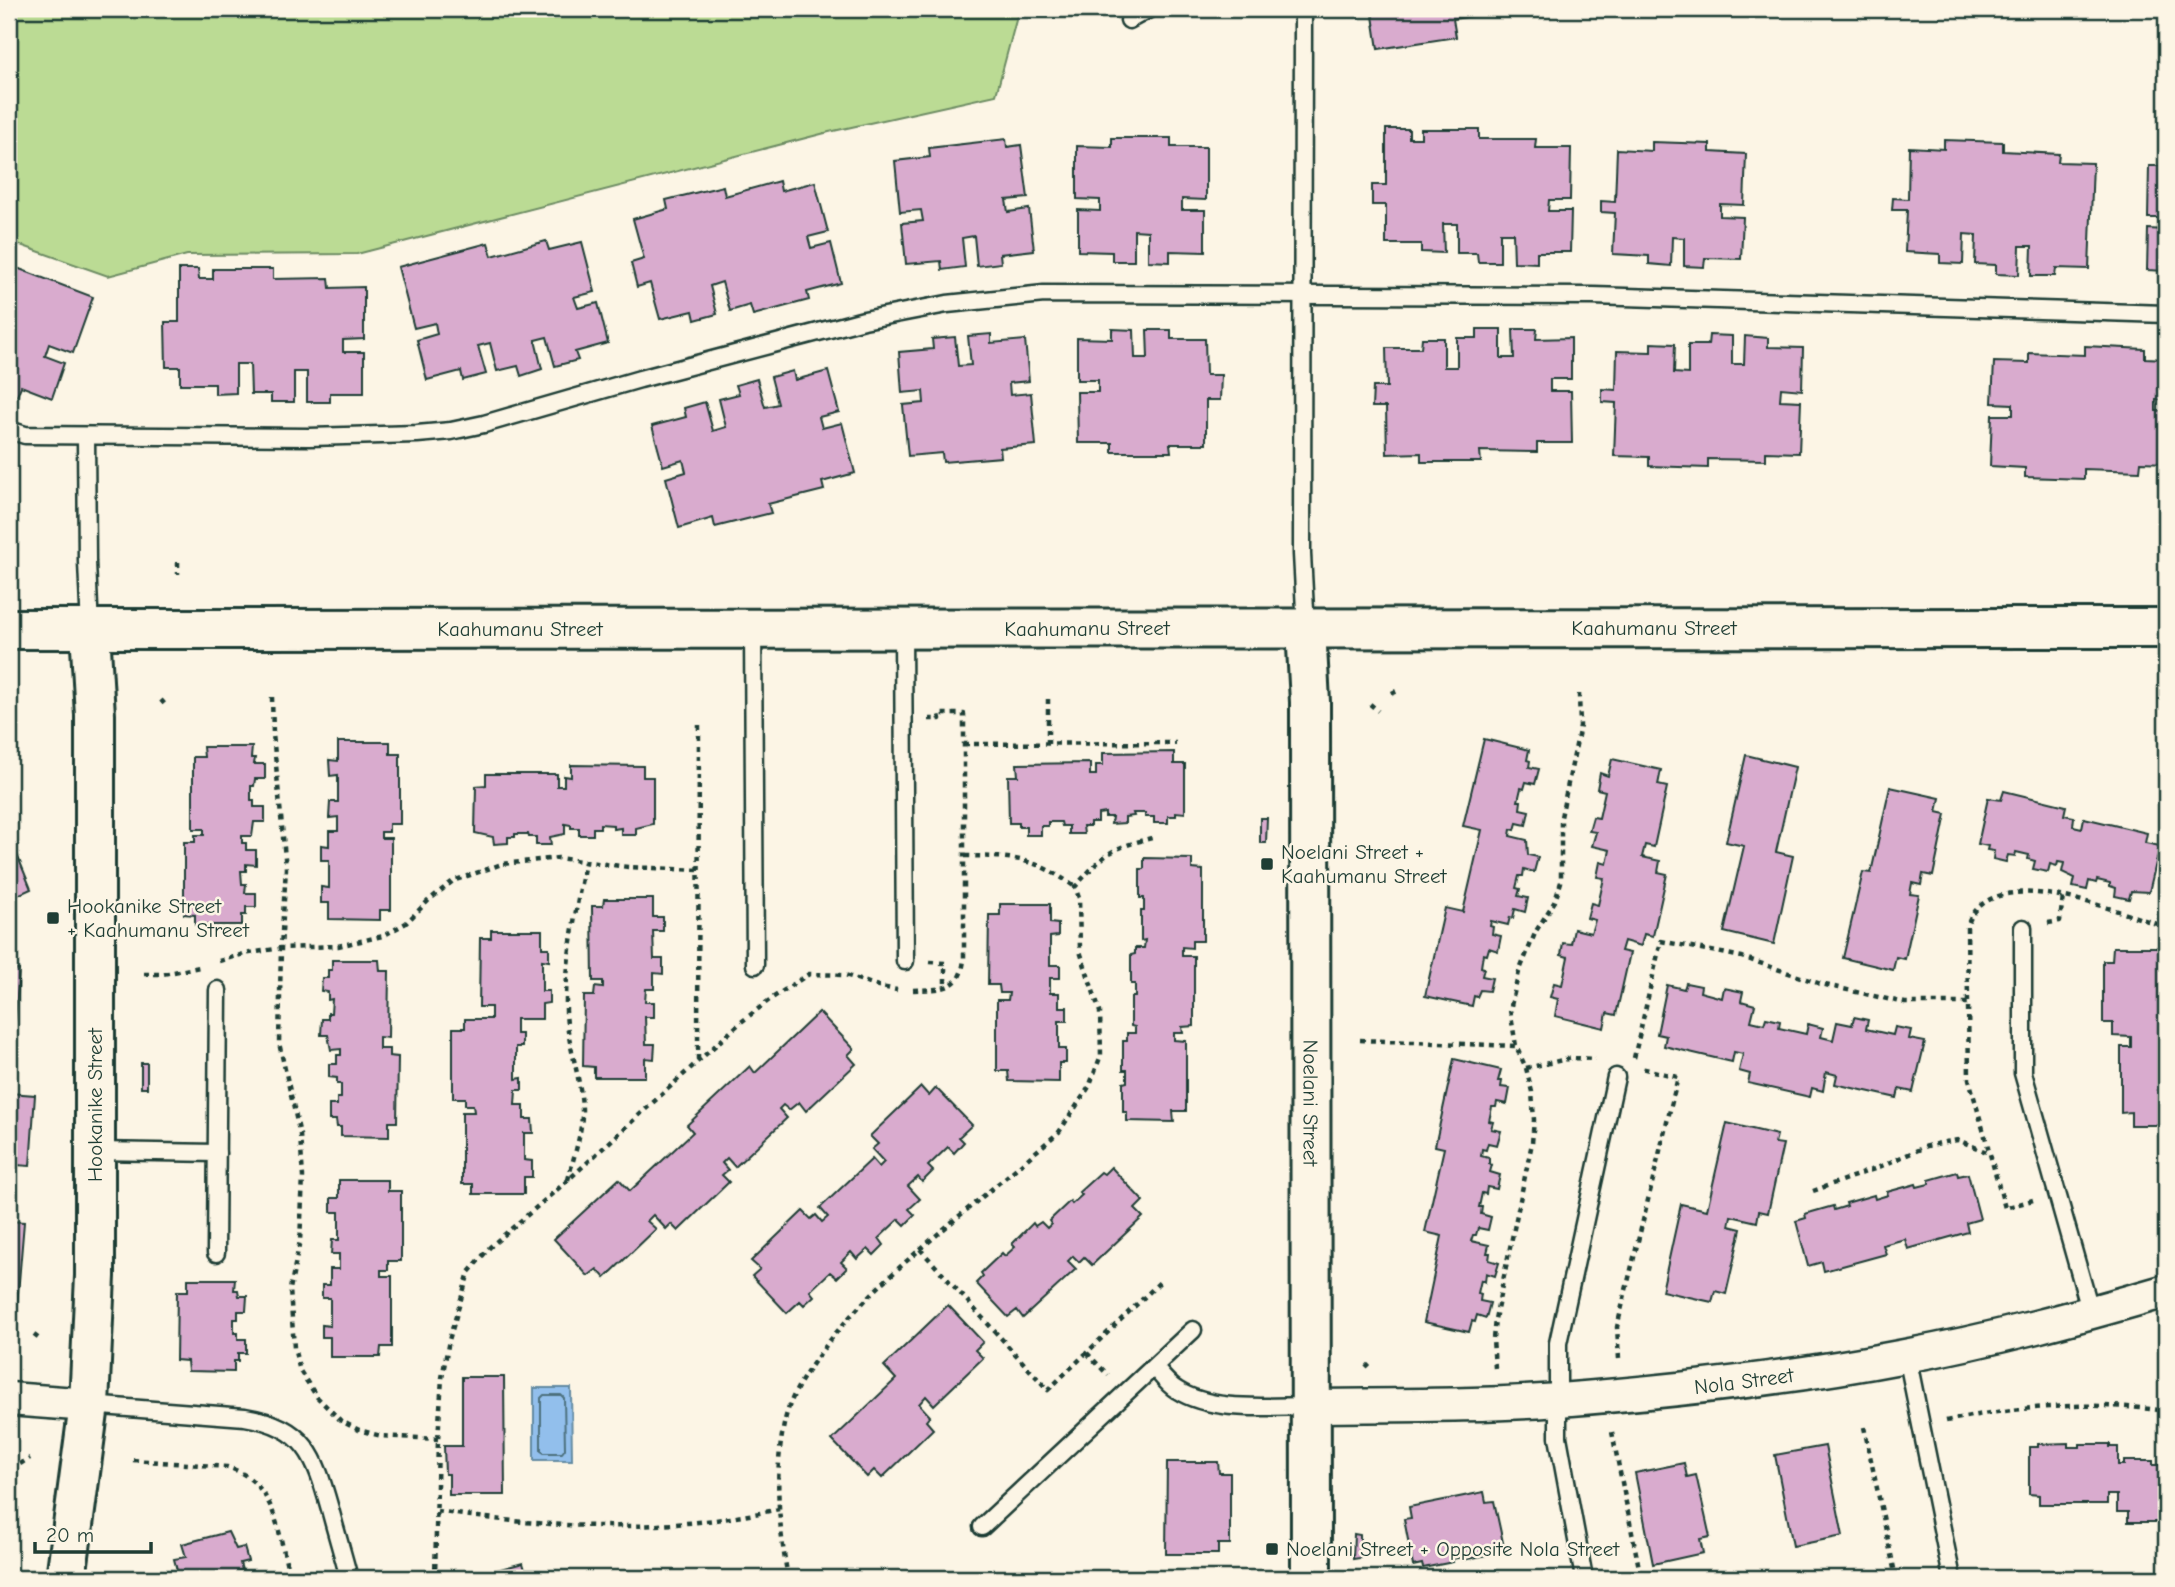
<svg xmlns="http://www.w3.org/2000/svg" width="2175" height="1587" font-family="'Comic Neue',sans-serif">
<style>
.green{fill:#bbdb94;stroke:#6d8c64;stroke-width:2}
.water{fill:#92bfec;stroke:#648ba2;stroke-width:2}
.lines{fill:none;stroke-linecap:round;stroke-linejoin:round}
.shore{stroke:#4d717e;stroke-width:2}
.building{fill:#d9abce;stroke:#1f3d34;stroke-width:2}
.lane-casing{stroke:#1f3d34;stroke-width:21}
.street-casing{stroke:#1f3d34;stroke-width:37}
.secondary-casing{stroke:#1f3d34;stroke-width:44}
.path{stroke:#1f3d34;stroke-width:4.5;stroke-dasharray:5 5;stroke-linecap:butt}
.lane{stroke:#fcf5e5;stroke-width:16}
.street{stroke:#fcf5e5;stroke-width:32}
.secondary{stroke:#fcf5e5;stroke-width:38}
.poi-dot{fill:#1f3d34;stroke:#fcf5e5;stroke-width:2.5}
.labels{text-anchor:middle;stroke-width:5;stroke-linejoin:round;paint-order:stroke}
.street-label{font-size:21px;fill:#1f3d34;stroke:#fcf5e5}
.poi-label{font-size:21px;fill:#1f3d34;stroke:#fcf5e5;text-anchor:start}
</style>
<rect width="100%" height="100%" fill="#fcf5e5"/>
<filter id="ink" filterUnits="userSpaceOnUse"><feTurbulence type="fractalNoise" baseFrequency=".0143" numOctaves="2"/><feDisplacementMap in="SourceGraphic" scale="14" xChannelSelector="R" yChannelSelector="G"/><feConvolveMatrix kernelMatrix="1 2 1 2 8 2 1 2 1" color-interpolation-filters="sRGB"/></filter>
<g filter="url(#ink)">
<!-- green -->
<path class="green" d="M9,9H1019L996,95L829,132L357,254L187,255L108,276L9,241Z"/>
<!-- water -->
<path class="water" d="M534,1388H571L572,1460H534Z"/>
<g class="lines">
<!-- shore -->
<path class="shore" d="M544,1395H561L564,1398L565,1449L562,1453H544L541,1451V1398Z"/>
</g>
<!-- building -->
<g class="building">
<path d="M1372,9H1519L1453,19L1456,37L1378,49Z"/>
<path d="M1386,129H1409V138H1421V129H1479V139H1536L1535,148H1571L1570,200H1549L1548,211H1571L1570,252H1537V263L1514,262L1513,233H1500V262H1478L1477,253H1457V224H1443L1444,253L1421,252V244H1386V205H1372V185H1386Z"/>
<path d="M1112,138H1171V147H1206V200L1182,199V210H1205V252L1170,251V262L1148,261V231L1134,230V261H1112V252L1078,251V210L1100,211V200L1077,199V146L1112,147Z"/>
<path d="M1006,139L1007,147L1021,145L1028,198L1006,200L1008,212L1029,209L1034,250L1000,254L1001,263L977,266L974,236L962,238L965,267L942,270L941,261L906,264L902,223L923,221L921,210L900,212L895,161L930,157L929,148Z"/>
<path d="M1944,140L2003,142V151L2059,154L2058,162L2093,163L2089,269L2056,268L2055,276H2031L2032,246H2020L2019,275L1996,274V265L1975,264L1976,235L1964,234L1963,264L1940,263V254L1905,252L1907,210H1892L1893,198L1908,199L1909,147L1944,149Z"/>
<path d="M1652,142L1710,144V152L1746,154L1744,205L1720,204V216L1743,217L1741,259L1705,258L1704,267L1684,266V238L1672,237L1671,266L1649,264V256L1613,254L1615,213L1601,212V201L1615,202L1617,149L1652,151Z"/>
<path d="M2149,166H2166V218H2148Z"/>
<path d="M779,181L781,191L815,182L828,232L808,237L811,248L831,243L841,283L807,292L809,300L753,315L750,305L730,311L722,282L710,286L717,314L695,320L693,311L660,319L650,283L637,287L631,263L644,259L633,219L668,209L666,200L723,186L725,196Z"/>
<path d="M2148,229L2166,230V271L2147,270Z"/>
<path d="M546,241L549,250L582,242L595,292L574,297L578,308L598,303L608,343L575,352L578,360L555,366L547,337L535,340L542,369L521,376L518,366L497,371L490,343L478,346L486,374L463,380L461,371L427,380L417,340L437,334L435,323L414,328L398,267L488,243L492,256Z"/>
<path d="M9,265L93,297L73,353L49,344L45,356L64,363L52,398L21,386L17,396L9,393Z"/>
<path d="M179,269H198L199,279H213V269H273V279L329,278L330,288L364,287V339L343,340V352H364V393H330V402H307V372H294V402H271V394H251L250,364H236V393L215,394V384H180V367H166L165,322H179Z"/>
<path d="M1112,329L1134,330L1135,358H1148L1147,330H1171V339H1205L1206,375H1221L1220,400H1206V444H1170L1171,452H1112V443H1078L1077,392H1098V380H1077V338L1112,339Z"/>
<path d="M1477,329H1501V358H1514L1513,329H1537L1536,339L1571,338V379H1550V391H1571L1572,443H1537V452L1480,451L1481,462H1421V453L1387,454L1386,407H1372L1373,387H1387L1386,348H1421L1422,338H1444V367H1457V338H1477Z"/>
<path d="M991,334V343L1025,340L1029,381L1009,383L1010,395L1031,393L1036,445L1000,448L1001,457L943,462L942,453L908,456L903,405L924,403L923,391L902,393L899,352L933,349L932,339L955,337L958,366L971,365L968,336Z"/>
<path d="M1709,335L1732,336V364H1744L1745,336L1768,338V347L1803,348L1802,390L1781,388L1780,400L1801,401L1799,453L1766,452V460L1708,459V468L1649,466V457L1614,456L1616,403L1602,402V389L1616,390L1617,351L1651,352V343L1675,344L1674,373L1688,374V345H1708Z"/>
<path d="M2085,346L2145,349V358L2166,359V400H2156V411H2166V463L2141,462L2140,471L2084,469V479L2025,477V468L1990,466L1992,415H2013V404L1992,403L1994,362L2029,363V353L2085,355Z"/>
<path d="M793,371L795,380L828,371L839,412L819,417L822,428L842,423L855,473L822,482L824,490L768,504L771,513L715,527L713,518L679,528L666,478L686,472L683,460L663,466L652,426L686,417L684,408L705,402L713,431L726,427L719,399L739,394L736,385L757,379L765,407L778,404L771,377Z"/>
<path d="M1484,739L1529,750L1527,760L1530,761L1529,767L1539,769L1535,784L1526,782L1524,789L1521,788L1518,801H1521L1520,809L1529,811L1526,825L1517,823L1515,830L1511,829L1510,836L1527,840L1528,855L1538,857L1534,872L1524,869L1523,876H1519L1516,888L1520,889L1518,896L1528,898L1525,912L1515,909L1513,918L1510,917L1508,925L1491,921L1490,926L1493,927L1492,934L1501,936L1498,951L1489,948L1487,955L1483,954L1481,967L1484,968L1482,976L1492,978L1489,991L1480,990L1477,997L1474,996L1472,1006L1425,996L1445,908L1463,912L1482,830L1463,826Z"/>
<path d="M338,742H390V754H400V824H389V832H381V838H391V910H380V920L329,919V903H321V887L329,888V860H321V845L329,846V831H338V817L329,818L330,802H338V775L330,776L329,760L338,761Z"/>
<path d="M203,747H252L251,758H255L254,764H265V779H255L254,786H251V800H254V807H265V822H254L252,836H242V843H246V850H256V865L246,864V871H241L242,884H246L245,893H256V907H246V915H242V925H195V915L184,914V842H195V835H204V829H193V757H204Z"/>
<path d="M1174,752V764H1185V813L1176,812V816H1168V823H1154V817H1145V813H1133L1134,816L1125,817V823L1111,824L1112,817H1105V813L1098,814V822H1090V826H1083L1084,834H1069V826H1062L1061,822H1048V826H1041V835H1026V827H1019V823H1009L1008,776H1018L1017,764L1090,763V775H1096V765H1103V753Z"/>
<path d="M1746,755L1795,767L1776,852L1793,856L1774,944L1724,932L1744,846L1726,842Z"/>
<path d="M1612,759L1661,770L1658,785L1667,787L1654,847L1645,845L1642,857L1660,861L1658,872L1667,874L1653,936L1644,934L1641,946L1624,941L1621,951L1630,953L1616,1015L1607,1013L1604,1028L1555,1016L1558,999L1550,997L1554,983L1562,985L1568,957L1561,955L1563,943L1571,944L1574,929L1591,933L1595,920L1587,918L1591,903L1598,905L1604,878L1597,877L1600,862L1607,864L1610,850L1592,846L1596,832L1589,831L1593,817L1599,818L1605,791L1597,789L1600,773L1608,776Z"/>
<path d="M571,765L643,766V777H653V824L636,828V835H621V828L613,829V825L600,824V828H593V835H579V828H571V825L565,824V834L550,837L551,845H536V837H529L528,834H515V837H508V843L494,844L493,837L475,833L476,786L486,785V774H557V786H564V776L571,777Z"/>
<path d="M1890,787L1940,798L1937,812L1946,814L1933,876L1923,874L1921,885L1912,883L1910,894L1919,895L1905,959L1896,957L1893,970L1843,958L1863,872L1871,873Z"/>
<path d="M2004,791L2066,806L2064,815L2074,817L2073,826L2082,828L2084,818L2147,833L2145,843L2160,846L2149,892L2131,891L2129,899L2115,896L2116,888L2110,886V883L2097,880L2096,883L2089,881L2087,890L2073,887L2075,878L2062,872L2064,863L2058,862L2057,866L2050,864L2048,872L2033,869L2035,861L2028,859L2029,855L2016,852L2015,856L2008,855L2006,862L1993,859L1994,851L1987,850L1988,846L1978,844L1988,798L2001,800Z"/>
<path d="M1260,818H1267L1266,843H1260Z"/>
<path d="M9,835L31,889L9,899Z"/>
<path d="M1144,858L1192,859V869L1203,870V941H1192V948L1182,947V956H1194V1026L1182,1027L1183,1033H1174V1040L1186,1041V1111H1173L1174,1122L1127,1121V1112H1123V1083L1127,1082V1070H1123V1041H1127V1033H1135V1027L1131,1026V997H1135V984H1131V955L1135,954V948H1144L1145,940L1141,941V911H1144V898H1140V869H1144Z"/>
<path d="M604,899H653V917H663V931H653L654,959H663V974L654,973V989H646L645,1002H654V1017H645L646,1044H655L654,1059L645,1058V1077H594V1067L583,1066L584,996H594L595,987L603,988V981H593L592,906H603Z"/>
<path d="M1000,904H1050V923L1058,924V936L1050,937V965H1060V978H1050V993H1059V1007H1067V1021H1059V1049H1066V1063H1059V1082L1009,1081L1008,1071H997V1000H1008L1009,993H1000L999,985H988L989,915H1000Z"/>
<path d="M491,930H542V948H549V961L542,960V991H549V1003L542,1004V1019H516V1034H522V1047H516V1079L522,1078V1090H516L515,1105H524V1119H532L533,1133H524V1160L532,1161V1177H524V1194H473V1184H462V1112H474L473,1105H465V1098H453V1028H465V1019H491V1007H479L480,938H491Z"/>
<path d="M2113,947H2163L2164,964H2166V979H2163L2164,1008H2166V1021H2164V1036H2166V1125H2131V1112L2121,1113V1047H2131V1037L2113,1036V1023H2103V961H2112Z"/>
<path d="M332,960H379L380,971H389L388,1038L379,1037V1049H389V1056L398,1057L397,1122H389V1137L341,1136V1127H337L336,1120H329V1105H337V1098H341V1084H337V1078L329,1077V1064H337V1055H341V1049L331,1050L328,1035H321L322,1019H328V1013H331L332,999L328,1000V992L321,991L322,978H328V970H332Z"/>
<path d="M9,969L19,970L11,1075H9Z"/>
<path d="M1686,983L1701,986L1700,992L1722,998L1724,988L1743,992L1741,1001L1755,1005L1751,1021L1764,1024L1766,1018L1780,1021L1779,1028L1806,1034L1808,1024L1823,1028L1821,1037L1833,1040L1837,1022L1852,1025L1854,1017L1868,1020L1866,1029L1893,1035L1895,1027L1911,1030L1909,1039L1925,1042L1913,1092L1899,1089L1897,1098L1835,1084L1837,1075L1826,1072L1823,1091L1812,1088L1810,1097L1748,1083L1750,1074L1739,1071L1743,1054L1734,1052L1732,1062L1664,1046L1666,1036L1657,1034L1667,985L1684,989Z"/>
<path d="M819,1012L854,1049L848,1055L856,1064L806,1111L799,1102L789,1110L783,1105L779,1109L787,1118L735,1167L727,1158L722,1163L728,1170L722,1175L729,1182L678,1231L671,1224L666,1229L653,1215L647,1221L656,1229L605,1278L597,1269L588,1276L554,1239L619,1179L630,1191L693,1132L687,1125L750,1066L755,1073Z"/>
<path d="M1454,1059L1501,1070L1498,1081H1502L1501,1087L1510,1088L1507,1104L1497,1102L1496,1107H1492L1489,1121L1493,1122L1491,1129L1501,1131L1497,1145L1488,1143L1486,1150L1482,1149L1481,1156L1489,1158V1164L1492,1165L1490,1172L1500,1175L1497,1189L1487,1187L1486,1194L1482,1193L1479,1207H1482L1481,1214L1491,1217L1488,1230L1478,1228L1476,1235H1473L1471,1241L1489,1245L1487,1253H1490L1489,1260L1499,1263L1495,1276L1486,1273L1485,1282L1481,1280L1478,1293L1481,1294L1480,1301L1490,1303L1486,1318L1477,1315L1475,1322L1472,1321L1469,1332L1424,1322L1442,1236L1425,1232L1444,1148L1435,1146Z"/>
<rect x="141" y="1063" width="6" height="25"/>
<path d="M921,1087L929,1096L936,1088L972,1125L959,1137L964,1142L954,1153L948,1147L928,1166L933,1171L922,1182L918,1177L908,1186L920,1199L909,1209L915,1215L905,1225L899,1219L879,1238L884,1245L874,1255L868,1249L857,1259L851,1252L841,1262L847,1268L837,1278L830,1272L810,1291L814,1296L804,1305L800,1301L787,1313L752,1276L760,1269L751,1261L803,1211L811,1219L816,1215L822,1222L828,1217L820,1208L872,1159L879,1167L884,1162L872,1149L878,1144L870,1136Z"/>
<path d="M9,1093L35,1095L30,1166L16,1165L13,1207L9,1206Z"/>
<path d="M1727,1123L1777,1135L1775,1143L1783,1144L1768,1213L1759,1211L1757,1222L1731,1216L1729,1226L1741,1229L1726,1294L1715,1291L1712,1302L1662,1291L1681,1204L1707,1210Z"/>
<path d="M1111,1167L1143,1201L1135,1209L1143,1217L1092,1265L1084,1257L1079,1262L1073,1256L1068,1261L1076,1269L1023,1318L1017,1310L1008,1317L976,1283L983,1276L981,1273L1002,1253L1005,1256L1015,1247L1012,1244L1033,1223L1035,1226L1041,1222L1047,1228L1051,1224L1049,1221L1070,1201L1072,1204L1082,1195L1079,1192L1101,1172L1104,1174Z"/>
<path d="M1957,1172L1958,1176L1968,1174L1980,1219L1966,1223L1968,1232L1908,1249L1905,1239L1883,1245L1886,1254L1824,1271L1822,1262L1808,1266L1796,1221L1806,1218L1805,1214L1833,1206L1834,1210L1847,1206L1846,1203L1874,1195L1875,1199L1888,1195L1887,1192L1916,1184L1917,1187L1929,1184V1180Z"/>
<path d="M339,1180H388V1191H401V1261H388V1270H381V1276H392V1347H381L380,1357H330V1337H322V1325L330,1326V1298H322V1285H330V1269H339V1254H331L332,1240H339V1212H331V1198H339Z"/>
<path d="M9,1221L24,1222L15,1329L10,1328V1330Z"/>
<path d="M188,1279H235L234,1290H238L239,1296H247L246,1311H238V1319H234V1333H238V1339H246V1353H238V1361H234V1372L188,1371L187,1361L176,1360L177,1291H188Z"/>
<path d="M948,1305L983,1342L975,1350L983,1358L934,1405L926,1396L919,1404L930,1416L926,1421L933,1429L882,1478L874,1470L867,1477L832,1440L896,1379L884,1366Z"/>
<path d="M462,1377H504L505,1495H449V1474H445L444,1446H462Z"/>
<path d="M2068,1443V1447H2080V1444H2110V1447H2118V1465H2124V1461H2153V1465H2166V1522H2128V1512H2117V1495H2107V1504H2039V1495L2029,1494V1447H2038V1444Z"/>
<path d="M1825,1446L1843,1536L1793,1546L1775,1455Z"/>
<path d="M1167,1462H1218L1219,1473H1230V1544H1218V1554H1166Z"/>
<path d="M1684,1463L1687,1477L1696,1475L1710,1537L1700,1539L1703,1553L1653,1564L1635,1473Z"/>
<path d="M1484,1492L1486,1502L1494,1501L1504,1547L1495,1549L1496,1553L1463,1560V1557L1452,1559L1453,1562L1423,1568L1422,1564L1413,1566L1404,1519L1411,1518L1409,1507Z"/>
<path d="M228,1532L236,1549L244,1547L248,1561L240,1563L242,1570L238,1571L240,1578H179L174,1559L186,1557L182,1544Z"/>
<path d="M1354,1534L1360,1535V1558L1353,1559Z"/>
<path d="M523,1563L526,1573L538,1570L540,1578H475L474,1576Z"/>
</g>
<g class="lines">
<!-- lane casing -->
<g class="lane-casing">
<g id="lane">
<path d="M1303,9L1302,554L1306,629"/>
<path d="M1129,20L1149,9"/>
<path d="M9,430L25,435L309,437L417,434L451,431L484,424L640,379L864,320L947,304L1044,294L1593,296L2166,314"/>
<path d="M86,436L87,562L90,630"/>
<path d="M753,629L755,965"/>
<path d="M903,629L905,961"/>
<path d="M2023,928V1073L2091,1313"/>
<path d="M95,1151L217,1153"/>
<path d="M216,1253L218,990"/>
<path d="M1907,1356L1952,1578"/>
<path d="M1154,1367C1161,1375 1168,1385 1177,1390C1213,1413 1270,1406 1311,1406"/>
<path d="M89,1405L245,1417C306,1427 315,1456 330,1509C336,1532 343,1555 349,1578"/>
<path d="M982,1527L1193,1330"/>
<path d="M1584,1578L1558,1437V1343L1616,1077"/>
</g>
</g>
<!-- street casing -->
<g class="street-casing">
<g id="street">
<path d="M9,1399L89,1405"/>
<path id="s1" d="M1311,1406C1393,1405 1477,1406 1559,1400C1675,1391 1791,1378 1905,1356C1993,1340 2080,1316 2166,1291"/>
</g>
</g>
<!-- secondary casing -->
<g class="secondary-casing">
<g id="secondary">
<path id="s2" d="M9,629L2166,628"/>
<path id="s3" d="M1306,629L1310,702L1311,1578"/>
<path d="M66,1578L89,1405L95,1276V715L90,630"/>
</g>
</g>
<!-- path -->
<g class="path">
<path d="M178,562V574"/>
<path d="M1393,690L1397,699"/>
<path d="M272,697L273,734L286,868L281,948L279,1043L300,1135L303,1177L300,1241L290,1289L294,1348L300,1371L317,1397L341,1421L359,1430L381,1436L438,1439"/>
<path d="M11,700L15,692"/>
<path d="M161,700L167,707"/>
<path d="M1370,704L1378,711"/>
<path d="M964,744L1176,743"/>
<path d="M1048,744V697"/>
<path d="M965,856C1014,857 1034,857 1075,887"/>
<path d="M2048,923L2060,921L2063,896"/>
<path d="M219,961L244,954L281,948L338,946L383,936L406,923L429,900L453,881L502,864L558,858L628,867L698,870"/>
<path d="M930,962L945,963V988"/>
<path d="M144,974H163L200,967"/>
<path d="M913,990C939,989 961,992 964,959V714H939L940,719H929"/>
<path d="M1360,1040L1516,1046"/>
<path d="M1634,1058L1661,941L1742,957L1821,984L1905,1003H1968"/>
<path d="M698,1060L699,720"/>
<path d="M1526,1068L1572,1058L1595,1059"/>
<path d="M568,1180C573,1158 582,1135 582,1112C582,1078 567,1045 566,1011C565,961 576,911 585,862"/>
<path d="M1813,1191L1877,1168L1927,1146L1945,1142L1958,1140L1989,1153"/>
<path d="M2033,1200L2005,1208L1969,1079L1967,927C1988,857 2120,913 2166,927"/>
<path d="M920,1249L1048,1390L1160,1282"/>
<path d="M34,1335L42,1341"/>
<path d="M1087,1353L1108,1375"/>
<path d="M1619,1359L1617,1327L1678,1077L1641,1068"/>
<path d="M1366,1368L1373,1361"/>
<path d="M1495,1368L1493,1339L1495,1319L1532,1143L1534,1120L1532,1092L1526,1068L1516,1046L1510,1010L1519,972L1536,931L1555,901L1561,882V817L1580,726L1579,694"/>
<path d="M1946,1421C2012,1406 2099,1401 2166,1411"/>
<path d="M1864,1427L1896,1578"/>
<path d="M1612,1432L1641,1578"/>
<path d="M133,1460L227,1467C277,1482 278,1534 290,1578"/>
<path d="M20,1464L30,1458"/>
<path d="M437,1511C550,1529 666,1534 779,1509"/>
<path d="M435,1578L438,1439L442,1378L449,1340L469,1272L490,1247L567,1181L740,1023L772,998L809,974L845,975L881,987L897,990"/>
<path d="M788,1578C779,1527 773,1472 785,1420C791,1395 804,1376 819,1355C858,1301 907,1260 958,1217C992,1189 1025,1161 1059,1132L1089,1087L1101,1055L1100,1012L1080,951L1079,898L1075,887C1106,852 1110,848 1156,837"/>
</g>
<!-- lane -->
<use href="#lane" class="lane"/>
<!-- street -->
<use href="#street" class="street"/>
<!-- secondary -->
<use href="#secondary" class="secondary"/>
</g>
</g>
<!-- markers -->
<g class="poi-dot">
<rect x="1260" y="857" width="14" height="14" rx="3.5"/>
<rect x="46" y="911" width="14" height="14" rx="3.5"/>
<rect x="1265" y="1542" width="14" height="14" rx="3.5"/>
</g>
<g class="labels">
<!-- street labels -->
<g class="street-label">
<text dy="7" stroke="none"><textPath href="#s2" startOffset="511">Kaahumanu Street</textPath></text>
<text dy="7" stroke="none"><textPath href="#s2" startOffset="1078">Kaahumanu Street</textPath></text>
<text dy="7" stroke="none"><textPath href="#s2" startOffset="1645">Kaahumanu Street</textPath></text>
<text dy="7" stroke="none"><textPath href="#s3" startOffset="474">Noelani Street</textPath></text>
<text transform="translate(95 1105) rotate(-90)" y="7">Hookanike Street</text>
<text dy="7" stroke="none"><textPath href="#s1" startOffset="434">Nola Street</textPath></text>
</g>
<!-- poi labels -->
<g class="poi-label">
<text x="1281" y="859">Noelani Street +<tspan x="1281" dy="24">Kaahumanu Street</tspan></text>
<text x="67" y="913">Hookanike Street<tspan x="67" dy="24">+ Kaahumanu Street</tspan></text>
<text x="1286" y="1556">Noelani Street + Opposite Nola Street</text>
</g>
</g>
<!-- margin -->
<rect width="2175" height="1587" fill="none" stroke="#fcf5e5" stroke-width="35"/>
<rect x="18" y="18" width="2140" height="1552" fill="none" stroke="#1f3d34" stroke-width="2.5" filter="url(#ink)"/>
<!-- scale -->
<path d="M35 1542v10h116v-10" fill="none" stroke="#1f3d34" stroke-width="3.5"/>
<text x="46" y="1542" font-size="21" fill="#1f3d34" stroke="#fcf5e5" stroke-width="5" paint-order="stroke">20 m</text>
</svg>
